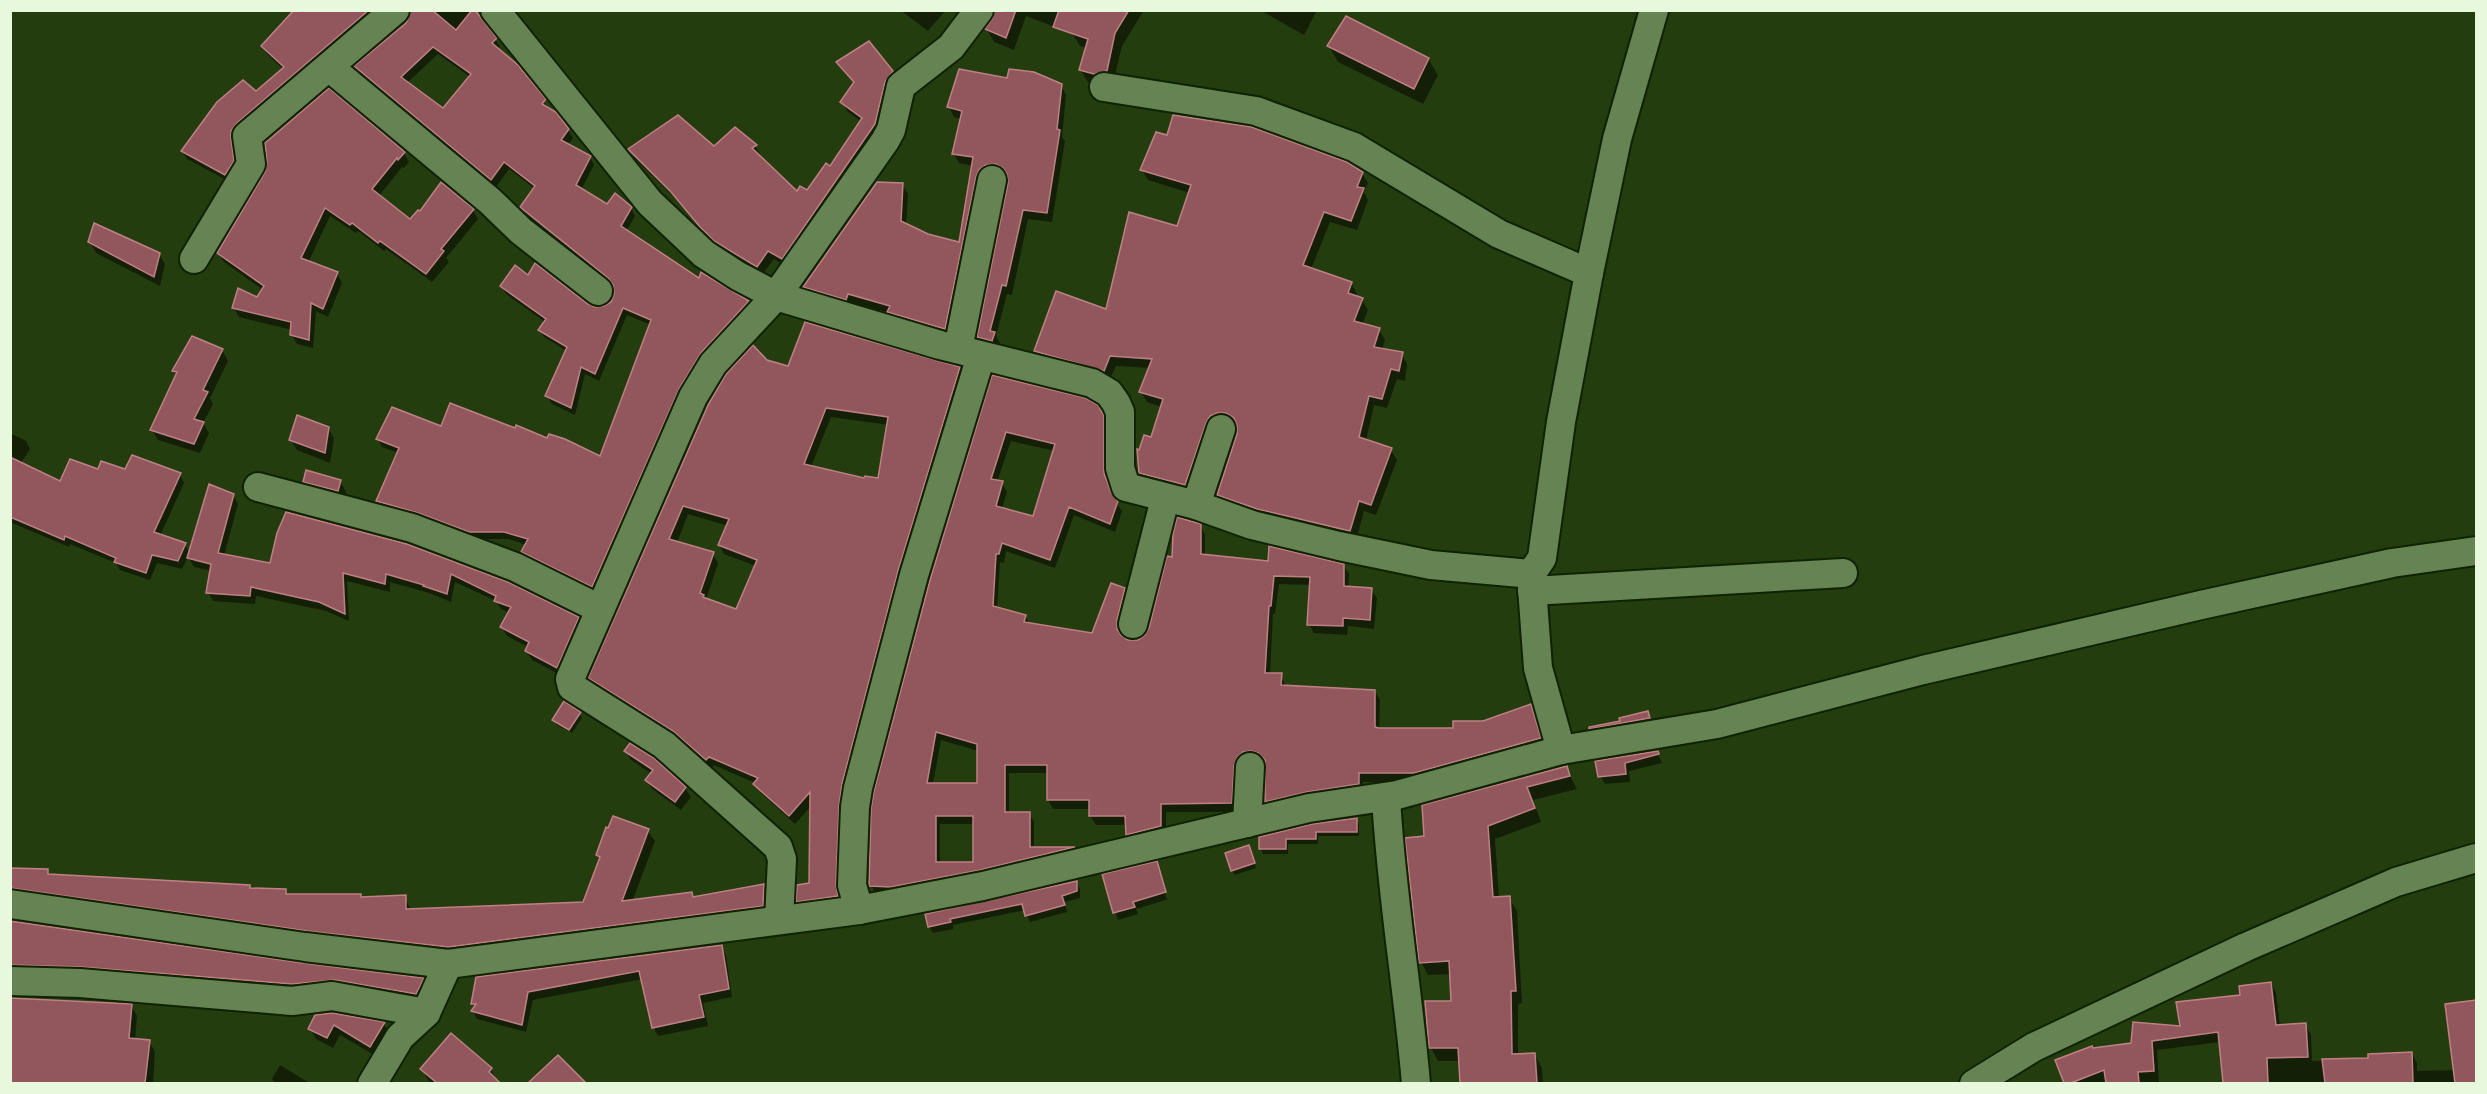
<svg xmlns="http://www.w3.org/2000/svg" width="2487" height="1094" font-family="'IBM Plex Sans',sans-serif">
<style>
.shadow{fill:#0007;fill-rule:evenodd}
.building{fill:#92575d;stroke:#bf8085;stroke-width:1.5;fill-rule:evenodd}
.lines{fill:none;stroke-linecap:round;stroke-linejoin:round}
.minor-casing{stroke:#0f2301;stroke-width:32}
.minor{stroke:#668353;stroke-width:28}
</style>
<rect width="100%" height="100%" fill="#243d0e"/>
<!-- shadow -->
<g class="shadow">
<path d="M296,10H382L240,131L237,169L230,182L187,159L182,151L283,69L267,54L263,47Z"/>
<path d="M413,10H473L495,39L500,47L498,50L568,130L573,138L568,145L590,157L594,165L581,190L607,206L631,208L635,216L626,232L699,281L748,302L753,309L597,594L527,559L523,552L526,545L509,539H474L382,509L378,501L399,453L382,447L378,439L442,428L515,430L601,458L651,325L627,315L599,381L585,374L575,415L552,404L547,396L567,351L544,337L540,330L545,322L506,294L501,286L528,277L595,309L604,308L612,303L616,294L615,287L526,215L521,207L535,189L509,169L496,187L360,74L356,67L407,23ZM438,54L470,77L443,110L407,83Z"/>
<path d="M900,10H945V11L928,31Z"/>
<path d="M996,10H1063L1055,27L1026,16L1014,50L994,42L987,29L994,20Z"/>
<path d="M1087,10H1144L1122,46L1113,84L1102,87L1088,82L1080,69L1087,48L1080,46L1072,33Z"/>
<path d="M1260,10H1317L1304,35Z"/>
<path d="M1329,46L1428,59L1438,75L1423,104L1338,62Z"/>
<path d="M838,63L892,72L897,81L880,133L787,267L774,259L762,275L721,250L707,236L678,201L634,158L630,149L755,146L760,154L758,156L797,193L807,192L831,168L862,122L847,111L842,102L855,84Z"/>
<path d="M1016,81L1061,85L1066,95L1062,137L1065,141L1052,222L1028,219L1012,295L1007,294L996,336L1000,343L998,350L984,347L979,337L1010,183L1009,177L1002,173L950,338L894,322L889,313L854,303L852,309L810,296L804,287L902,184L908,194L906,226L928,236L960,244L973,166L959,163L953,153L961,119L954,117L949,107Z"/>
<path d="M404,153L409,162L404,168L402,167L379,196L411,221L473,210L478,219L446,258L449,262L432,282L386,249L384,251L358,231L356,233L330,216L308,263L337,274L342,283L328,317L316,311L313,348L297,344L291,334L292,330L239,317L234,308L258,299L263,290L224,262L218,253Z"/>
<path d="M1142,170L1362,173L1368,183L1364,192L1368,200L1357,230L1330,222L1311,269L1351,283L1357,294L1355,297L1362,300L1368,310L1362,325L1379,330L1385,340L1382,350L1402,354L1407,364L1405,381L1397,379L1387,408L1374,405L1366,441L1391,450L1397,460L1376,515L1364,511L1356,541L1224,505L1218,495L1238,434L1239,427L1232,423L1191,495L1146,483L1140,473L1162,407L1147,402L1141,392L1150,368L1116,366L1109,380L1041,361L1036,351L1107,311L1177,228L1190,193L1148,180Z"/>
<path d="M90,242L159,254L165,264L160,286L96,253Z"/>
<path d="M222,350L228,361L210,398L213,404L203,423L209,433L200,453L158,440L152,430L177,376L174,371Z"/>
<path d="M766,361L789,367L959,368L965,378L840,895L842,905L803,910L798,901L810,884L812,805L795,824L761,793L755,783L714,765L712,768L680,740L596,687L590,678L709,405ZM831,417L889,425L879,479L865,480L811,467ZM688,514L728,526L719,545L724,554L756,566L737,611L706,600L718,563L713,554L677,543Z"/>
<path d="M993,377L1096,406L1108,426L1109,483L1113,498L1122,511L1115,532L1074,515L1055,568L1006,551L1004,563L1000,562L997,609L1025,616L1030,624L1093,635L1124,589L1129,598L1122,637L1128,641H1138L1146,636L1174,559L1200,525L1205,535V556L1269,563L1343,565L1349,574L1348,588L1371,589L1377,598L1374,629L1348,626L1347,635L1314,633L1309,624L1311,585L1279,584L1275,614H1273L1270,674L1281,675L1286,687L1375,691L1380,700L1379,730H1455L1530,706L1535,715L1545,748L1419,782H1363V793L1271,810L1266,801L1265,762L1257,759L1236,812H1166V835L1133,843L1128,834L1127,825H1096L1090,816V809H1053L1048,800V773H1009V813H1029L1034,822V849H1074L1078,856L876,894L871,885ZM1011,441L1055,451L1034,518L1002,509L1007,492L1002,483L997,482ZM941,740L978,751V784H933ZM940,824H975V863H940Z"/>
<path d="M328,428L334,438L330,463L297,450L291,440Z"/>
<path d="M10,433L26,441L30,449L21,463L61,483L99,471L180,475L184,483L160,536L185,545L190,553L233,495L238,504L224,556L271,565L287,513L578,618L583,627L562,676L532,660L526,651L528,647L507,636L502,627L510,613L501,609L496,601L455,582L451,602L429,593L390,582V592L347,581L349,621L326,611L256,596L255,604L213,601L208,592L212,571L194,567L188,557L182,569L157,563L150,580L120,570L116,563L70,544L69,547L10,522ZM194,558L219,564L218,567L194,561Z"/>
<path d="M340,481L346,492L344,501L311,492L304,482Z"/>
<path d="M579,713L582,718L572,733L557,725L554,720Z"/>
<path d="M1648,713L1652,723L1593,733L1590,728L1621,722Z"/>
<path d="M626,751L685,788L691,797L681,810L652,789L647,780L652,774L631,760Z"/>
<path d="M1657,752L1662,763L1629,771L1630,782L1605,784L1600,776L1597,762Z"/>
<path d="M1566,768L1577,789L1533,800L1541,822L1495,839L1499,898H1509L1517,911L1522,1003L1518,1004V1056L1535,1055L1542,1068L1543,1084H1461L1460,1061H1438L1431,1048L1453,1002L1451,974L1428,975L1421,962L1426,838L1424,806Z"/>
<path d="M1356,819L1359,824V836H1318V844H1288V854H1263L1261,849V838Z"/>
<path d="M648,831L655,841L632,902L691,893L694,898L763,886L770,897L769,917L455,958L10,899V869L47,870L51,876L285,890L288,896L405,897L411,911L584,903L600,860L597,855Z"/>
<path d="M1249,847L1256,868L1235,875L1232,870Z"/>
<path d="M1156,863L1167,900L1169,899L1136,909L1138,914L1118,920L1104,876Z"/>
<path d="M1076,882L1080,889V898L1065,902L1067,912L1030,922L1025,910L953,925V929L933,933L929,927L927,915Z"/>
<path d="M10,922L303,965L423,979L429,990L422,1005L10,976Z"/>
<path d="M721,946L726,955L732,997L703,1003L708,1026L658,1036L653,1027L643,979L533,1000L526,1032L477,1019L473,1011L475,1008L472,1003Z"/>
<path d="M2271,983L2276,993L2280,1026L2306,1025L2311,1035L2312,1061L2369,1059L2412,1054L2417,1063V1071L2455,1070L2447,1005L2476,1002V1084H2222L2220,1042L2157,1050L2159,1084H2066L2057,1061L2092,1050L2133,1044L2181,1028Z"/>
<path d="M10,999L131,1005L137,1016L135,1040L149,1041L155,1052L153,1084H10Z"/>
<path d="M316,1016L384,1024L390,1034L376,1056L340,1035L333,1048L316,1039L310,1028Z"/>
<path d="M452,1035L491,1069L498,1084H432L428,1080L422,1069Z"/>
<path d="M558,1057L584,1084H530Z"/>
<path d="M280,1065L311,1084H275L272,1079Z"/>
</g>
<!-- building -->
<g class="building">
<path d="M294,10H369L236,124L231,131V138L234,161L225,175L181,151L217,102L243,80L256,91L284,67L261,46Z"/>
<path d="M411,10H432L456,30L472,10H475L497,38L492,43L518,65L546,99L542,104L556,112L569,129L561,140L591,156L576,185L607,204L615,193L632,207L621,226L699,278L701,272L749,301L701,353L679,389L592,587L521,552L528,539L504,532H469L418,513L376,501L399,448L376,439L392,407L441,426L450,403L515,428L516,425L547,438L549,434L565,439L600,456L651,320L623,308L595,374L581,367L571,408L545,396L567,347L538,330L546,319L500,286L515,265L528,275L535,263L588,304L595,307L604,306L611,302L614,294L613,285L608,278L520,207L535,186L504,162L491,180L354,66L406,23ZM433,47L471,74L443,108L401,77Z"/>
<path d="M995,10H1016L1006,38L985,29L992,19Z"/>
<path d="M1059,10H1129L1115,33L1107,71L1094,74L1079,70L1088,39L1053,27Z"/>
<path d="M1346,16L1429,58L1414,89L1327,46Z"/>
<path d="M869,41L893,71L885,82L875,124L782,259L768,251L757,267L714,241L700,227L671,192L628,149L678,115L714,146L735,127L757,145L752,148L797,191L800,186L807,190L826,163L830,166L862,118L840,102L854,82L836,62Z"/>
<path d="M959,69L1007,78L1009,69L1034,72L1062,84L1057,129L1060,130L1047,213L1023,210L1006,286L1002,285L990,331L995,332L992,341L977,337L1008,183L1007,174L1003,168L996,164L986,165L979,170L976,177L945,329L887,312L890,306L848,294L846,300L803,287L877,182L903,183L901,221L928,234L959,242L973,157L952,154L962,111L947,107Z"/>
<path d="M329,88L405,152L398,160L397,158L372,189L410,219L418,210L420,211L441,182L474,209L441,249L444,251L426,274L380,241L378,243L352,223L350,225L325,208L301,258L338,272L323,309L311,303L309,340L290,335L291,322L232,308L238,288L257,297L264,286L217,253L265,172L267,162L265,143Z"/>
<path d="M1173,115L1252,127L1347,162L1363,172L1357,187L1364,188L1351,221L1324,212L1303,265L1352,282L1348,293L1363,298L1354,321L1380,328L1374,347L1403,352L1399,371L1391,369L1382,399L1369,396L1359,437L1392,448L1371,505L1359,501L1350,531L1257,509L1217,495L1237,434V426L1234,418L1226,413H1217L1210,416L1206,423L1185,485L1139,473L1137,449L1139,450L1144,435L1151,437L1163,399L1139,392L1152,359L1110,356L1104,371L1034,351L1056,291L1106,309L1129,212L1177,226L1191,185L1140,170L1156,132L1167,135Z"/>
<path d="M94,223L160,253L154,277L88,242Z"/>
<path d="M805,322L960,367L898,571L842,784L839,806L836,884L838,896L796,902L797,885L809,883L810,792L789,816L753,784L758,778L709,757L706,760L673,731L588,678L708,405L726,374L753,345L767,360L788,366ZM826,408L888,417L878,478L865,476L864,478L804,464ZM683,506L729,519L718,545L757,560L736,609L703,597L704,595L700,593L714,552L669,539Z"/>
<path d="M192,336L223,349L203,390L208,392L194,419L204,422L194,444L150,430L177,372L172,371Z"/>
<path d="M992,375L1086,398L1098,405L1104,416V473L1111,492L1118,501L1110,524L1069,507L1050,560L1002,543L999,554H996L993,606L1026,615L1024,622L1092,633L1111,583L1125,588L1117,620V629L1121,635L1128,640H1138L1145,635L1149,628L1167,556L1172,557L1173,534L1177,517L1201,524V554L1268,561L1269,546L1344,564V586L1372,588L1370,620L1343,618V626L1307,625L1310,577L1274,576L1271,606H1269L1265,673H1282L1281,685L1375,690V727L1379,728H1453V721H1483L1531,704L1541,738L1414,773H1359V784L1307,792L1265,802V760L1258,753L1251,751L1243,752L1237,758L1234,766L1232,803L1161,804V826L1126,835L1125,816H1089V800H1047V765H1005V812H1030V847H1075L980,870L891,887L869,886L871,809L874,791L930,580ZM1006,432L1055,444L1033,516L996,506L1003,481L991,479ZM936,732L977,744V783H927ZM936,816H973V862H936Z"/>
<path d="M297,415L329,427L325,453L289,440Z"/>
<path d="M132,455L181,473L154,532L186,543L178,561L152,555L146,573L114,562L116,558L65,536L64,540L10,517V457L60,481L70,459L98,469L101,461L125,469Z"/>
<path d="M306,470L341,480L338,491L303,482Z"/>
<path d="M209,484L234,494L218,553L270,563L277,533L286,512L407,544L508,582L579,617L557,668L525,651L529,642L500,627L511,607L494,601L496,596L451,574L447,594L423,586L424,585L386,574L385,584L343,573L345,614L319,602L251,587L250,596L206,593L211,564L187,558Z"/>
<path d="M564,701L581,712L569,730L552,720Z"/>
<path d="M1648,711L1650,718L1589,729V727L1620,721L1619,718Z"/>
<path d="M630,743L654,758L686,787L675,802L645,780L653,770L624,751Z"/>
<path d="M1658,751L1659,754L1625,763L1626,774L1598,777L1595,761Z"/>
<path d="M1567,766L1570,776L1527,787L1535,808L1488,826L1493,897L1510,896L1516,991H1511L1512,1054L1535,1053L1537,1083H1460L1458,1048H1429L1425,1001H1451L1449,961L1419,963L1405,838L1424,836L1422,805Z"/>
<path d="M613,816L649,829L622,901L692,892L693,897L764,884L763,906L448,947L307,931L10,888V868L48,869V874L250,885V888L286,889V894H361V897L406,895V909L583,902L600,857L596,855L606,827L608,828Z"/>
<path d="M1357,818V832H1316V839H1286V849H1259V837L1312,824Z"/>
<path d="M1249,845L1255,863L1231,871L1225,853Z"/>
<path d="M1157,861L1166,892L1133,902L1135,907L1113,913L1102,874Z"/>
<path d="M1077,881V891L1062,896L1065,905L1025,916L1022,904L950,919L951,922L928,927L925,914Z"/>
<path d="M10,921L303,963L424,978L416,994L335,980L292,984L81,967L10,965Z"/>
<path d="M722,945L729,989L699,995L704,1017L652,1028L639,971L528,992L522,1025L471,1011L476,1004H471L476,977Z"/>
<path d="M2271,982L2276,1025L2306,1023L2308,1057L2267,1058L2268,1083H2223L2218,1032L2152,1041L2154,1071L2138,1072L2139,1083H2106L2104,1070L2071,1083H2064L2055,1060L2092,1046L2093,1048L2131,1043L2133,1022L2180,1026L2176,1002L2240,995L2239,986Z"/>
<path d="M10,998L132,1004L129,1038L150,1040L145,1083H10Z"/>
<path d="M2476,1000V1083H2455L2445,1004Z"/>
<path d="M332,1013L385,1022L370,1047L334,1025L327,1038L308,1029L315,1015Z"/>
<path d="M451,1033L492,1068L489,1072L500,1083H437L420,1069Z"/>
<path d="M2412,1052L2413,1083H2325L2322,1059L2368,1058V1054Z"/>
<path d="M558,1055L586,1083H528Z"/>
</g>
<g class="lines">
<!-- minor casing -->
<g class="minor-casing">
<g id="minor">
<path d="M495,10L650,203L704,254L738,276L776,296L940,345L1092,383L1109,393L1116,403L1120,412V468L1126,487L1196,505L1252,525L1339,546L1431,565L1531,574L1542,558L1561,422L1589,273L1617,139L1654,10"/>
<path d="M329,67L490,201L521,231L598,291"/>
<path d="M1104,87L1256,111L1354,147L1499,234L1589,273"/>
<path d="M194,259L251,164L247,136L395,10"/>
<path d="M958,349L992,180"/>
<path d="M258,487L412,528L515,567L600,609"/>
<path d="M1196,505L1221,429"/>
<path d="M1531,574L1538,668L1561,750"/>
<path d="M1532,591L1843,573"/>
<path d="M1133,624L1165,499"/>
<path d="M1386,797C1391,893 1408,988 1416,1084"/>
<path d="M1247,823L1250,767"/>
<path d="M10,904L305,947L448,964L859,910L983,886L1309,808L1397,795L1561,750L1717,724L1923,670L2201,605L2392,563L2476,551"/>
<path d="M859,910L852,885L855,807L858,788L914,575L981,356"/>
<path d="M779,920L782,859L778,847L664,745L572,687L570,679L693,397L713,364L776,296L885,141L891,130L901,86L951,47L979,10"/>
<path d="M10,981L80,983L292,1001L332,996L426,1013"/>
<path d="M372,1084L400,1037L426,1013L448,964"/>
<path d="M1974,1084L2034,1047L2246,947L2396,882L2476,858"/>
</g>
</g>
<!-- minor -->
<use href="#minor" class="minor"/>
</g>
<!-- border -->
<rect width="2487" height="1094" fill="none" stroke="#e7f8dd" stroke-width="24"/>
</svg>
